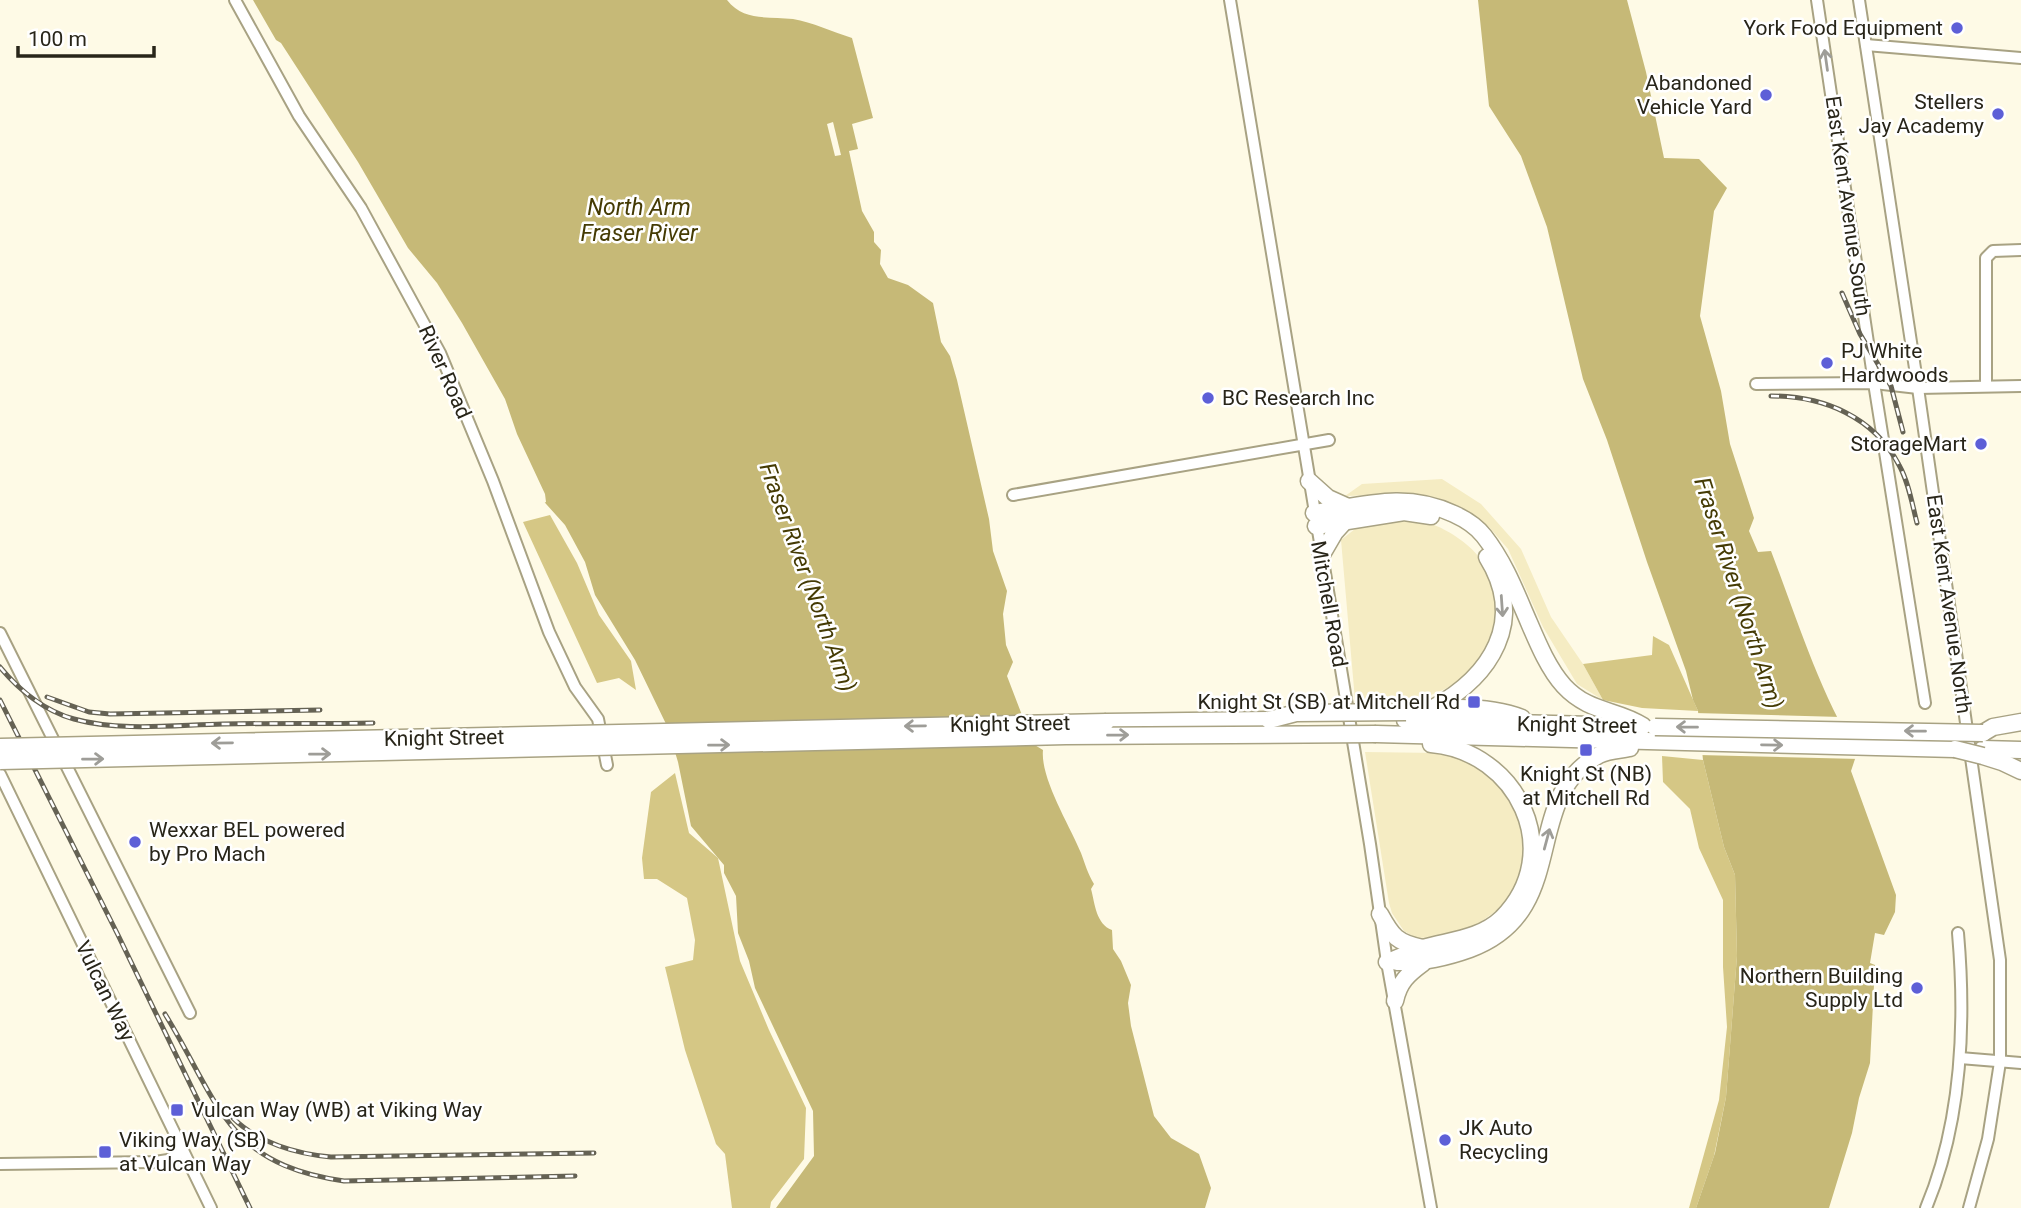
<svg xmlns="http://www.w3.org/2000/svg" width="2021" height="1208" font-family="Roboto,sans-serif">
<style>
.green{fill:#f5ecc3}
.forest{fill:#d5c785}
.water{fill:#c6b977}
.pier{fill:#fefae6}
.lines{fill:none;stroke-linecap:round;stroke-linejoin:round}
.minor-casing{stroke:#a8a283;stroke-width:14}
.highway-casing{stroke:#a8a283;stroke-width:19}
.minor{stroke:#fff;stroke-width:10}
.highway{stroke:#fff;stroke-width:16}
.rail-casing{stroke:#656254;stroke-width:5}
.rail{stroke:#fff;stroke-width:2.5;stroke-dasharray:8;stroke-linecap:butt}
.highway-bridge-casing{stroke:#a8a283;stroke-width:19;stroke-linecap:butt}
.highway-bridge{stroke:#fff;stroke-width:16}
.oneway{stroke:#9e9d98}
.poi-dot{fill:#5d5fd7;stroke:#fff;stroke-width:2.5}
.labels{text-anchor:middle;stroke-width:5;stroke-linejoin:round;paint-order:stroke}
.poi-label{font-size:21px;fill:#282519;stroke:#fff;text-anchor:end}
.street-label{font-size:21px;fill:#282519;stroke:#fff}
.water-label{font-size:23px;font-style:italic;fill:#453b04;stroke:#fff}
</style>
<rect width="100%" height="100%" fill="#fefae6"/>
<!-- green -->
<g class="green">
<path d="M1442,479L1481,504L1521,549L1551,617L1583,664L1603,700L1577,684L1543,627L1508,549L1489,527L1463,508L1437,498L1410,494L1345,496L1362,484Z"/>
<path d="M1402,521C1412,522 1425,521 1434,525C1450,531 1471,545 1481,560C1511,605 1492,665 1445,689C1420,703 1383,699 1355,700L1341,540L1355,529Z"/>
<path d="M1365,752L1438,753L1464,760L1501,781L1519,815L1524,836L1523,862L1514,893L1496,911L1472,928L1443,937L1416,938L1404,931L1392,913L1389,903Z"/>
</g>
<!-- forest -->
<g class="forest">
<path d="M550,515L577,563L599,615L631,661L636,690L619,678L597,683L523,522Z"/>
<path d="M1653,636L1669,645L1698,711L1642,708L1603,700L1583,664L1652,655Z"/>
<path d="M1662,756L1703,760L1724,847L1735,875L1737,956L1726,1097L1714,1156L1696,1208H1689L1719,1100L1727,1027L1723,967V900L1699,848L1690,809L1663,782Z"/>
<path d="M675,773L689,833L718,858L740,961L769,1030L806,1108L804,1159L771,1202L770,1208H732L725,1154L716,1144L685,1050L665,967L693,960L695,940L687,898L657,879H644L642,858L651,792Z"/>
</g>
<!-- water -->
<g class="water">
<path d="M245,0H727C744,22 769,16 793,19C812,22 833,32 852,38L873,118L852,124L858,149L849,151L862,211L874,232V242L881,250L880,264L888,278L908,285L933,303L941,342L950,356L957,380L989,519L993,551L1007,591L1003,614L1006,645L1013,662L1007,676L1033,744L1043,750C1040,778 1070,826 1081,853C1085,864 1088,874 1094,884L1091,889C1095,904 1096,924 1112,930L1113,949L1121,961L1131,985L1128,1003L1131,1026L1154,1116L1171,1138L1199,1154L1211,1188L1205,1208H776L814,1156L813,1111L755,988L749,961L738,933L736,896L724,873V865L691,826L678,762L667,726L635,660L595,595L585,562L565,525L538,495L483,380Z"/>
<path d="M1478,0H1627L1646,72L1664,158L1699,159L1727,188L1714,211L1700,316L1721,391L1730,444L1754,518L1749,531L1758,552L1771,551C1797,619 1819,691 1857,753L1851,771L1896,895L1895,912L1884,935L1875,933L1870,963L1875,965L1870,1063L1859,1098L1852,1133L1829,1208H1696L1715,1153L1726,1097L1737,956L1735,875L1724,847L1703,760L1698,711L1693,700L1686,671L1647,562L1607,440L1583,379L1547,227L1521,156L1489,106Z"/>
</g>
<!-- pier -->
<g class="pier">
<path d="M242,0H253L276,40L281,43L358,162L408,248L437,283L462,323L505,399L517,434L545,494L546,502L542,504L535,496L480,382L393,250L361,193Z"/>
<path d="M833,122L841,155L835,156L827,124Z"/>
<path d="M1695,713L1841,717L1846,728L1861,737V754L1860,759L1699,755Z"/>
</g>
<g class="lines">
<!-- minor casing -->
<g class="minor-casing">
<g id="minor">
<path d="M235,0L299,116L361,208L440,353L493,481L549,632L575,687L598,719L607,765"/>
<path d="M1230,0L1370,844L1387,962L1431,1208"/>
<path d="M1817,0L1874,383L1925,703"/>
<path d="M1859,0L1918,388L2000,960V1062L1988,1139L1969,1208"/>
<path d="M1866,45L2021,58"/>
<path d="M1756,384L1874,383L1918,388L2021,386"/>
<path d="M1986,386V258L1993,251L2021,250"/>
<path d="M1013,495L1329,440"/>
<path d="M0,633L190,1013"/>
<path d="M0,774L211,1208"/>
<path d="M1960,1058L2021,1063"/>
<path d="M0,1164L155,1162L168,1160L183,1152"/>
<path d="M1926,1208C1962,1122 1966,1025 1958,933"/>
</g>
</g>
<!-- highway casing -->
<g class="highway-casing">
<g id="highway">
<path d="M1309,481L1328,498L1348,507"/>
<path d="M1314,513C1364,505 1406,491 1454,514C1465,519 1477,527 1484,536C1502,559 1513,585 1524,611C1535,636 1546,666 1564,686C1589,713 1617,709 1643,726"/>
<path d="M1316,526L1404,512L1431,516"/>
<path d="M1321,556L1335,532L1345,521"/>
<path d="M1433,708C1491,676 1527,621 1487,557"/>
<path d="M1406,712C1442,707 1487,704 1522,718"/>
<path d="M1405,720L1632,726"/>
<path d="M1106,722L1269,720"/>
<path d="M1983,733L1993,727L2021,722"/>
<path d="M1376,734L1955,749"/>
<path d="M1983,749L2021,750"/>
<path d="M1983,756L2002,762L2021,771"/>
<path d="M1380,914C1392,936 1397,943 1423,948"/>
<path d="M1387,962C1399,958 1411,952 1423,948C1450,940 1480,939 1502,918C1567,852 1517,751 1431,744"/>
<path d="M1397,962C1423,963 1445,958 1470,949C1573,911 1519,798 1599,755C1608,750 1621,750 1630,748"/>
<path d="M1395,1001C1399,982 1408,974 1423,963"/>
</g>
</g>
<!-- minor -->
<use href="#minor" class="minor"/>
<!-- highway -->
<use href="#highway" class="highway"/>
<!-- rail casing -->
<g class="rail-casing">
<g id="rail">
<path d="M1842,293L1860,334L1891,386L1903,432"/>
<path d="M1771,396C1824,396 1874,417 1899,465C1909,483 1912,504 1917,523"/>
<path d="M0,667C19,690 45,711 74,719C121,732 174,725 223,724C273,723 323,724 373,723"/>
<path d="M47,697L89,712L110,714L320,710"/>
<path d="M0,700L118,935L250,1208"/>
<path d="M165,1014C219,1102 225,1164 344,1181L575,1176"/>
<path d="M233,1118C258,1143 297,1154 331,1157L594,1153"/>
</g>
</g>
<!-- rail -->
<use href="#rail" class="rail"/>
<!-- highway-bridge casing -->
<g class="highway-bridge-casing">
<g id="highway-bridge">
<path d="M1269,720L1296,713L1406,712"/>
<path d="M1655,727L1983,733"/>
<path d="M0,747L1106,722"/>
<path d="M1955,749L1983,756"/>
<path d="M0,761L1066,736L1376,734"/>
</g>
</g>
<!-- highway-bridge -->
<use href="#highway-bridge" class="highway-bridge"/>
</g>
<!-- one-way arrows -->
<defs><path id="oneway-shaft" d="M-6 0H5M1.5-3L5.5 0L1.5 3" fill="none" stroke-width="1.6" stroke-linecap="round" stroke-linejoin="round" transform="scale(1.75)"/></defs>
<g class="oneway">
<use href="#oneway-shaft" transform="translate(1826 60) rotate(-98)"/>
<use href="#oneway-shaft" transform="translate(1502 606) rotate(86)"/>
<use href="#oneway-shaft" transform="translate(915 726) rotate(179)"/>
<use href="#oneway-shaft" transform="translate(1687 727) rotate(-179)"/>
<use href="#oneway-shaft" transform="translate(1915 731) rotate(-179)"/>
<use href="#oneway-shaft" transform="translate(1118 735) rotate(-1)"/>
<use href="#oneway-shaft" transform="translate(222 743) rotate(179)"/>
<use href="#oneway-shaft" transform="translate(719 745) rotate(-1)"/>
<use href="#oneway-shaft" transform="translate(1772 745) rotate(1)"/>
<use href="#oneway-shaft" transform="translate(320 754) rotate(-1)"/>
<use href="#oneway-shaft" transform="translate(93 759) rotate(-1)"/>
<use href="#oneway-shaft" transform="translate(1547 839) rotate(-75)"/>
</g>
<!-- markers -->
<g class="poi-dot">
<circle cx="1957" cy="28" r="7"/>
<circle cx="1766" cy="95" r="7"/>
<circle cx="1998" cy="114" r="7"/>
<circle cx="1827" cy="363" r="7"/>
<circle cx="1208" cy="398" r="7"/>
<circle cx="1981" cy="444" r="7"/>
<rect x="1467" y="695" width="14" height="14" rx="3.5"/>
<rect x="1579" y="743" width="14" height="14" rx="3.5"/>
<circle cx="135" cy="842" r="7"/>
<circle cx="1917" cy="988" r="7"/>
<rect x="170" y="1103" width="14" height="14" rx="3.5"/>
<circle cx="1445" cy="1140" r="7"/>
<rect x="98" y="1145" width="14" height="14" rx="3.5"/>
</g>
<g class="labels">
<!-- poi labels -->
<g class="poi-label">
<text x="1943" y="35">York Food Equipment</text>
<text x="1752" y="90">Abandoned<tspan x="1752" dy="24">Vehicle Yard</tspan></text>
<text x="1984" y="109">Stellers<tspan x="1984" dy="24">Jay Academy</tspan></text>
<text x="1841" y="358" text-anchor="start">PJ White<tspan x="1841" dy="24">Hardwoods</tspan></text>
<text x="1222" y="405" text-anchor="start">BC Research Inc</text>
<text x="1967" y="451">StorageMart</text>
<text x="1460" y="709">Knight St (SB) at Mitchell Rd</text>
<text x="1586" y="781" text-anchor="middle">Knight St (NB)<tspan x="1586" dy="24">at Mitchell Rd</tspan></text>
<text x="149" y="837" text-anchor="start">Wexxar BEL powered<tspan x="149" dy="24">by Pro Mach</tspan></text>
<text x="1903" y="983">Northern Building<tspan x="1903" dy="24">Supply Ltd</tspan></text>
<text x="191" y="1117" text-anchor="start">Vulcan Way (WB) at Viking Way</text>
<text x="1459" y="1135" text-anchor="start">JK Auto<tspan x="1459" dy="24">Recycling</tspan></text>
<text x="119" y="1147" text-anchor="start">Viking Way (SB)<tspan x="119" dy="24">at Vulcan Way</tspan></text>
</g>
<!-- street labels -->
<g class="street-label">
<text transform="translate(1848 206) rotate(82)" y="7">East Kent Avenue South</text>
<text transform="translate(445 372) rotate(66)" y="7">River Road</text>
<text transform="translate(1329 604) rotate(80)" y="7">Mitchell Road</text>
<text transform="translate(1949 604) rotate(82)" y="7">East Kent Avenue North</text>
<text transform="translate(1010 724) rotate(-1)" y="7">Knight Street</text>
<text transform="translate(1577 725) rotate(1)" y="7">Knight Street</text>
<text transform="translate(444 738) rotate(-1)" y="7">Knight Street</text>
<text transform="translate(105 991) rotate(64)" y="7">Vulcan Way</text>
</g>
<!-- water labels -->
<g class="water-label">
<text x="639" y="215">North Arm<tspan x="639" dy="26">Fraser River</tspan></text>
<text transform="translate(808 577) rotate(70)" y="8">Fraser River (North Arm)</text>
<text transform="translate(1739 593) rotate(72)" y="8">Fraser River (North Arm)</text>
</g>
</g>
<!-- scale -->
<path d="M18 46v10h136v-10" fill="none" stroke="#282519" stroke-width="3.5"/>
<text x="28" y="46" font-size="21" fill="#282519" stroke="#ffffff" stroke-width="5" paint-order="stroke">100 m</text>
</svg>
